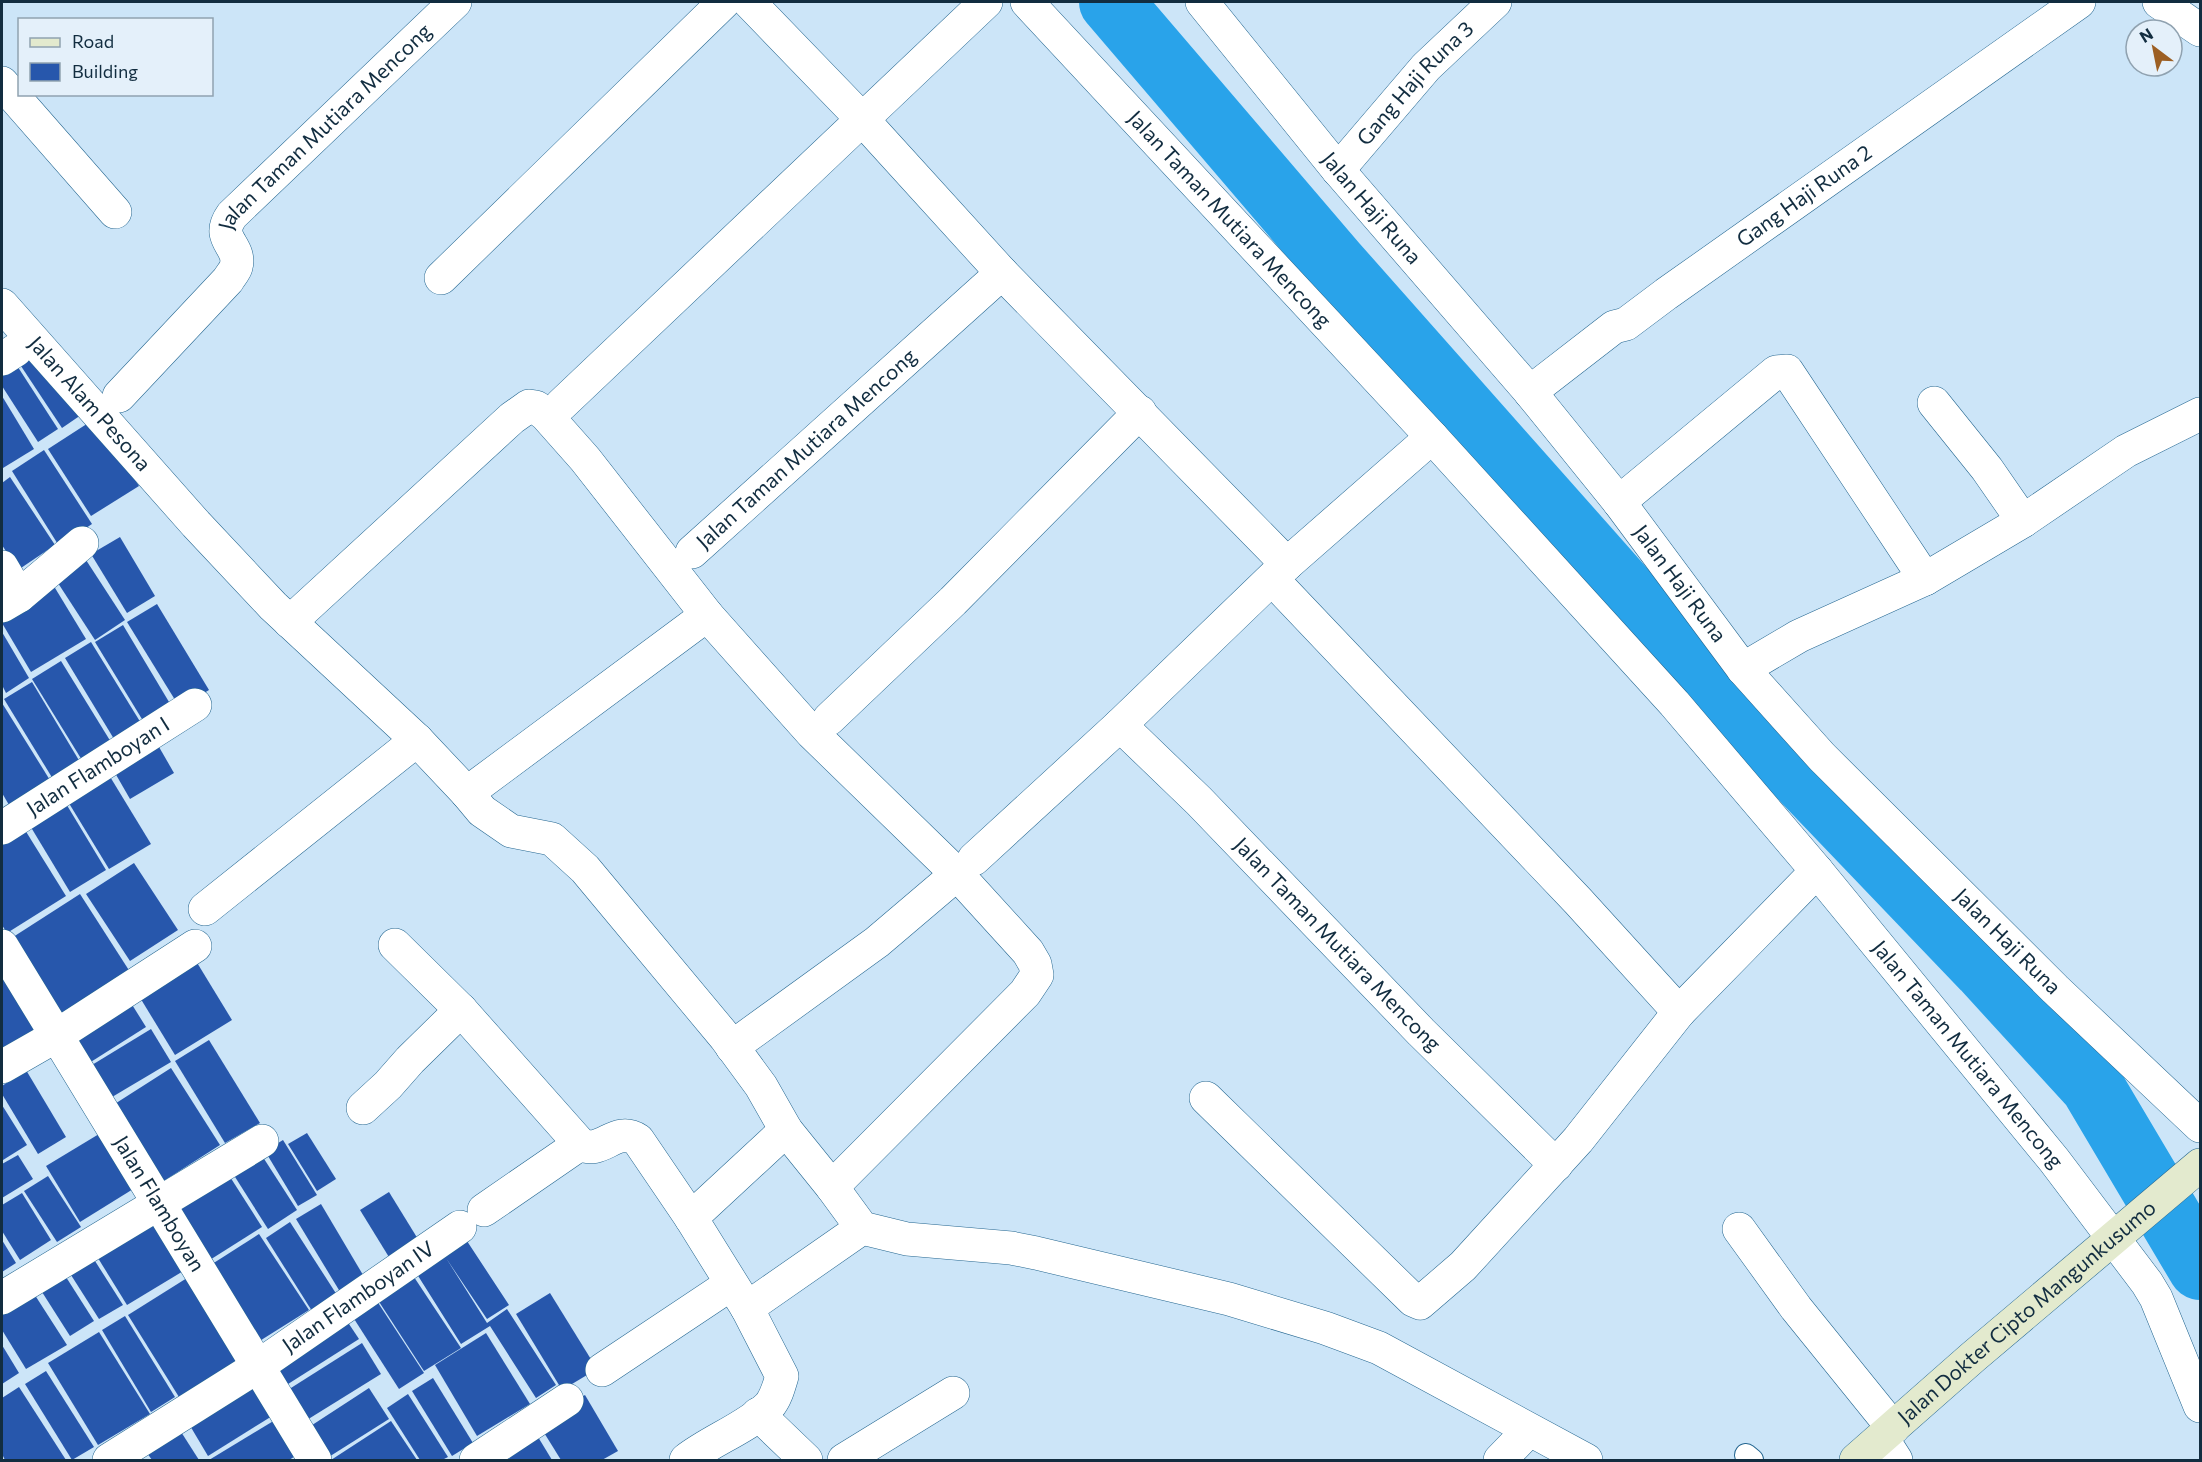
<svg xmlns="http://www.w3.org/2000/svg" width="2202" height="1462" font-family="Commissioner,sans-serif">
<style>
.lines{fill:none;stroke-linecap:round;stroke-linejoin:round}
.river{stroke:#29a3ea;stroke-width:64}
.building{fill:#2757ac}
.lane-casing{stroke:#256791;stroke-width:24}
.street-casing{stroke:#256791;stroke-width:34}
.secondary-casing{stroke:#256791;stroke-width:34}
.lane{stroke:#fff;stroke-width:22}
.street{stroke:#fff;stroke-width:33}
.secondary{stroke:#e3eace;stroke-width:33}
.labels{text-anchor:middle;stroke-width:6;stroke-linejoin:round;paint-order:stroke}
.street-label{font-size:21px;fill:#122d40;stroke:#e4f0fa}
</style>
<rect width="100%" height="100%" fill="#cce5f8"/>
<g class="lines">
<!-- river -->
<path class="river" d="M1111,2L1335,264L1645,614L1984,968L2092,1086L2200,1268"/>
</g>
<!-- building -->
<g class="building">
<path d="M36,347L81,415L62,428L17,360Z"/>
<path d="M14,361L58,429L38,442L2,386V370Z"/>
<path d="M2,396L34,449L3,468L2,466Z"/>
<path d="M96,418L139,486L91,516L48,449Z"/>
<path d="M44,450L92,524L59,546L12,471Z"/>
<path d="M10,477L55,545L18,570L2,545V483Z"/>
<path d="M120,537L155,596L127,613L91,554Z"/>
<path d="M86,560L125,620L95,640L56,580Z"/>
<path d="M52,583L86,639L31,672L2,623V614Z"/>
<path d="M157,604L209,690L180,708L127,622Z"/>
<path d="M123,625L175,712L148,729L95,642Z"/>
<path d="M2,632L29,678L6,693L2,685Z"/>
<path d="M91,642L144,728L117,744L65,658Z"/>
<path d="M61,661L114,747L85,765L32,679Z"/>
<path d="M32,682L83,767L56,784L4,699Z"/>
<path d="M2,703L53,785L12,810L2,793Z"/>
<path d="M155,740L174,773L130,799L111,766Z"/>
<path d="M109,775L151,844L109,869L67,800Z"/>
<path d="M65,802L106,870L70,892L29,824Z"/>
<path d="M25,830L66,896L7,933L2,925V844Z"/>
<path d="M134,863L178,930L130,961L86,894Z"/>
<path d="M80,894L132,975L62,1020L10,939Z"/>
<path d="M196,961L232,1020L175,1055L139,996Z"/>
<path d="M2,966L40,1030L2,1053Z"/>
<path d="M131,1003L146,1027L86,1065L71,1041Z"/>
<path d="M151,1029L171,1062L107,1100L87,1068Z"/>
<path d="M209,1040L260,1123L225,1143L175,1061Z"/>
<path d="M171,1068L220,1145L159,1184L110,1107Z"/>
<path d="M26,1070L66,1137L38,1154L2,1094V1086Z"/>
<path d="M2,1105L27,1145L3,1160L2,1158Z"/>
<path d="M104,1131L138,1186L80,1222L46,1166Z"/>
<path d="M307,1133L336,1179L317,1191L288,1144Z"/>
<path d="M283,1140L317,1195L298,1206L265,1151Z"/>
<path d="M259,1151L297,1210L268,1229L230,1169Z"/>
<path d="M18,1155L33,1179L2,1198V1164Z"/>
<path d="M225,1169L262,1227L205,1263L168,1205Z"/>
<path d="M48,1176L81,1227L57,1242L24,1191Z"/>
<path d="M389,1192L421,1244L392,1262L360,1210Z"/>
<path d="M22,1193L51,1240L20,1260L2,1231V1205Z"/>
<path d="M321,1204L366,1280L342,1295L296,1219Z"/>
<path d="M150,1214L185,1270L127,1305L93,1250Z"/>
<path d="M290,1222L337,1295L312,1311L266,1238Z"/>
<path d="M259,1234L309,1310L258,1342L209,1266Z"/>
<path d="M465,1238L509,1305L487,1319L446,1258L487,1323L507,1309L556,1385L536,1398L490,1326L461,1344L415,1271Z"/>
<path d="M2,1240L16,1263L2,1272Z"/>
<path d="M88,1250L123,1305L99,1319L64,1264Z"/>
<path d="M59,1266L94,1321L70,1336L35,1281Z"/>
<path d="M410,1271L461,1348L424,1371L374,1294Z"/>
<path d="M187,1278L236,1361L179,1397L128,1315Z"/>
<path d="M31,1289L67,1345L26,1369L2,1330V1307Z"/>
<path d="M550,1293L597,1369L562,1390L516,1314Z"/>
<path d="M373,1295L424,1373L399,1389L349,1311Z"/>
<path d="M343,1315L359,1339L277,1391L262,1367Z"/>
<path d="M125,1316L175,1397L151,1412L102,1330Z"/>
<path d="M99,1332L150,1414L98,1445L48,1363Z"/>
<path d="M486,1333L530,1404L477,1436L435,1365Z"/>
<path d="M362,1343L381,1374L302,1423L283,1393Z"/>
<path d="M2,1345L19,1373L2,1384Z"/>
<path d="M46,1371L94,1447L72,1460L25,1384Z"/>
<path d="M254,1377L277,1413L208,1456L186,1419Z"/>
<path d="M433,1378L473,1443L452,1456L412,1391Z"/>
<path d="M19,1387L66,1460H5L2,1454V1398Z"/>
<path d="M369,1388L389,1419L324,1460L303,1431Z"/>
<path d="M408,1394L448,1457L442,1460H420L387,1408Z"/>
<path d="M585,1395L618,1451L602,1460H561L538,1423Z"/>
<path d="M280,1417L302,1452L289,1460H209Z"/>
<path d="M391,1421L417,1460H331Z"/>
<path d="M176,1424L199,1460H152L142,1446Z"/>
<path d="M535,1432L552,1460H510L505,1451Z"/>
</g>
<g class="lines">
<!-- lane casing -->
<g class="lane-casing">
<path id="lane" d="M1746,1455L1752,1460"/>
</g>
<!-- street casing -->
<g class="street-casing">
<g id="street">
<path d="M749,2L862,119L1002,273L1287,564"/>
<path id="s1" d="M1027,2L1432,437L1674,703L1817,871L2054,1160L2147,1283L2156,1298L2200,1406"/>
<path id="s2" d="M1202,2L1338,170L1530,392L1619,502L1743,669L1822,757L2055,989L2200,1126"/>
<path d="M2159,2L2200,30"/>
<path d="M2,83L115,212"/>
<path id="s3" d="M1338,170L1426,67L1495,2"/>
<path d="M441,278L724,2"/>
<path id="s4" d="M2,305L196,524L273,606L417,740L467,793"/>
<path d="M2,359L16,350"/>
<path id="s5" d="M1530,392L1614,327L1626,324L1666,294L2079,2"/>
<path id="s6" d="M119,396L228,280C230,276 235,271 236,267C242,245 214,240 232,215L455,2"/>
<path d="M1934,403L1987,469L2023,521"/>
<path d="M561,405L986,2"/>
<path d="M1619,502L1776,372L1787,371L1925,579"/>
<path id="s7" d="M692,552L1002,273"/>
<path d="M2,567L19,596"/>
<path d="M1272,579L1578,901L1679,1012"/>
<path d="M2,606L19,596L82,543"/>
<path d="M707,615L467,793L482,811L511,831L552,839L585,869L725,1037L761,1086L786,1130L832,1187L862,1228L907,1239L1011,1248L1036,1253L1229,1299L1325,1328L1379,1348L1586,1460"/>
<path d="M290,622L512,418L529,406L536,407L546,415L585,459L707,615L812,733L957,874L1028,952L1035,964L1037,975L1025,993L832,1187"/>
<path d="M1743,669L1799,636L1925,579L2023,521L2126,451L2200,414"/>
<path d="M829,719L953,601L1140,412"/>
<path id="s8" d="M1120,725L1199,801L1421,1032L1556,1165"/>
<path id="s9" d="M2,828L195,705"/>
<path d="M974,859L1120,725L1287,564L1432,437"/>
<path d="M205,909L417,740"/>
<path d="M395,945L461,1010L580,1144C602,1156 615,1125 638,1140L691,1218L747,1308L782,1376C779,1386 776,1398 769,1406C748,1427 710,1441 686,1460"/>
<path id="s10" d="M2,946L315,1460"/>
<path d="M732,1047L877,942L957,874"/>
<path d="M2,1067L56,1036L195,946"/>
<path d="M1206,1098L1413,1300L1420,1303L1463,1266L1578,1140L1679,1012L1817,871"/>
<path d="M363,1108L388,1085L410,1060L461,1010"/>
<path d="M484,1210L580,1144"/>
<path d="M691,1218L786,1130"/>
<path d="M1739,1229L1796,1308L1893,1428"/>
<path d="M2,1298L262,1141"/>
<path d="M747,1308L862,1228"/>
<path d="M602,1370L731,1284"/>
<path d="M758,1414L806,1460"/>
<path d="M1882,1438L1896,1460"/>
<path id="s11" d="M109,1460L257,1367L460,1227"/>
<path d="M476,1460L567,1400"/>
<path d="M844,1460L953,1393"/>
<path d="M1500,1460L1529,1430"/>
</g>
</g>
<!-- secondary casing -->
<g class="secondary-casing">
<g id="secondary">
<path id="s12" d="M1856,1460L1973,1357L2200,1165"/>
</g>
</g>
<!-- lane -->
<use href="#lane" class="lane"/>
<!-- street -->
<use href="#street" class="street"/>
<!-- secondary -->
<use href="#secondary" class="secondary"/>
</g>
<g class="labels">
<!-- street labels -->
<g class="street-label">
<text dy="7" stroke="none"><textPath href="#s3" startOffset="116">Gang Haji Runa 3</textPath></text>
<text dy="7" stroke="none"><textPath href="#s6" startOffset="358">Jalan Taman Mutiara Mencong</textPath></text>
<text dy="7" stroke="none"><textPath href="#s5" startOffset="338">Gang Haji Runa 2</textPath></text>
<text dy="7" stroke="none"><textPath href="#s2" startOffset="267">Jalan Haji Runa</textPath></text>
<text dy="7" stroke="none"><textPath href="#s1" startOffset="297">Jalan Taman Mutiara Mencong</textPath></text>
<text dy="7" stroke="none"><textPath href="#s4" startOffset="132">Jalan Alam Pesona</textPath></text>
<text dy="7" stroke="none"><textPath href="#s7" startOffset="154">Jalan Taman Mutiara Mencong</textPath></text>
<text dy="7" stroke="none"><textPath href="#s2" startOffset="753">Jalan Haji Runa</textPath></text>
<text dy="7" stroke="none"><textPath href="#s9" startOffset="114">Jalan Flamboyan I</textPath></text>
<text dy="7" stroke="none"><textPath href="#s2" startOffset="1239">Jalan Haji Runa</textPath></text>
<text dy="7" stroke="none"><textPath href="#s8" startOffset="309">Jalan Taman Mutiara Mencong</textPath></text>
<text dy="7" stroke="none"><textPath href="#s1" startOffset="1412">Jalan Taman Mutiara Mencong</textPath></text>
<text dy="7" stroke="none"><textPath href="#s10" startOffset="302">Jalan Flamboyan</textPath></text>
<text dy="7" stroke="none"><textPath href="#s11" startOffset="298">Jalan Flamboyan IV</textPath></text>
<text dy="7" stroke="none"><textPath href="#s12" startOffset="226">Jalan Dokter Cipto Mangunkusumo</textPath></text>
</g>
</g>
<!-- border -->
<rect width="2202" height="1462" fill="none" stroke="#122d40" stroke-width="6"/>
<!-- legend -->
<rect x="18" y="18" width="195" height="78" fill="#e4f0fa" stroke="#90a2b0" stroke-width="1.5"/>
<rect x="30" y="38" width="30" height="9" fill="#e3eace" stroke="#90a2b0" stroke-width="1.5"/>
<text x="72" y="48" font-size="18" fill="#122d40">Road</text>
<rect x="30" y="63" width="30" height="18" fill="#2757ac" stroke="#90a2b0" stroke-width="1.5"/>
<text x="72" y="78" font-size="18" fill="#122d40">Building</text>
<!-- north arrow -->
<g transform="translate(2154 48) rotate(328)"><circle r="28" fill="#e4f0fa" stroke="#90a2b0" stroke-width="1.5"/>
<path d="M0-4.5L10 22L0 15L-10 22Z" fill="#9c5f23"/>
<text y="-9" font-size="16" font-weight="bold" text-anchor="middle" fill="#122d40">N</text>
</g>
</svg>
